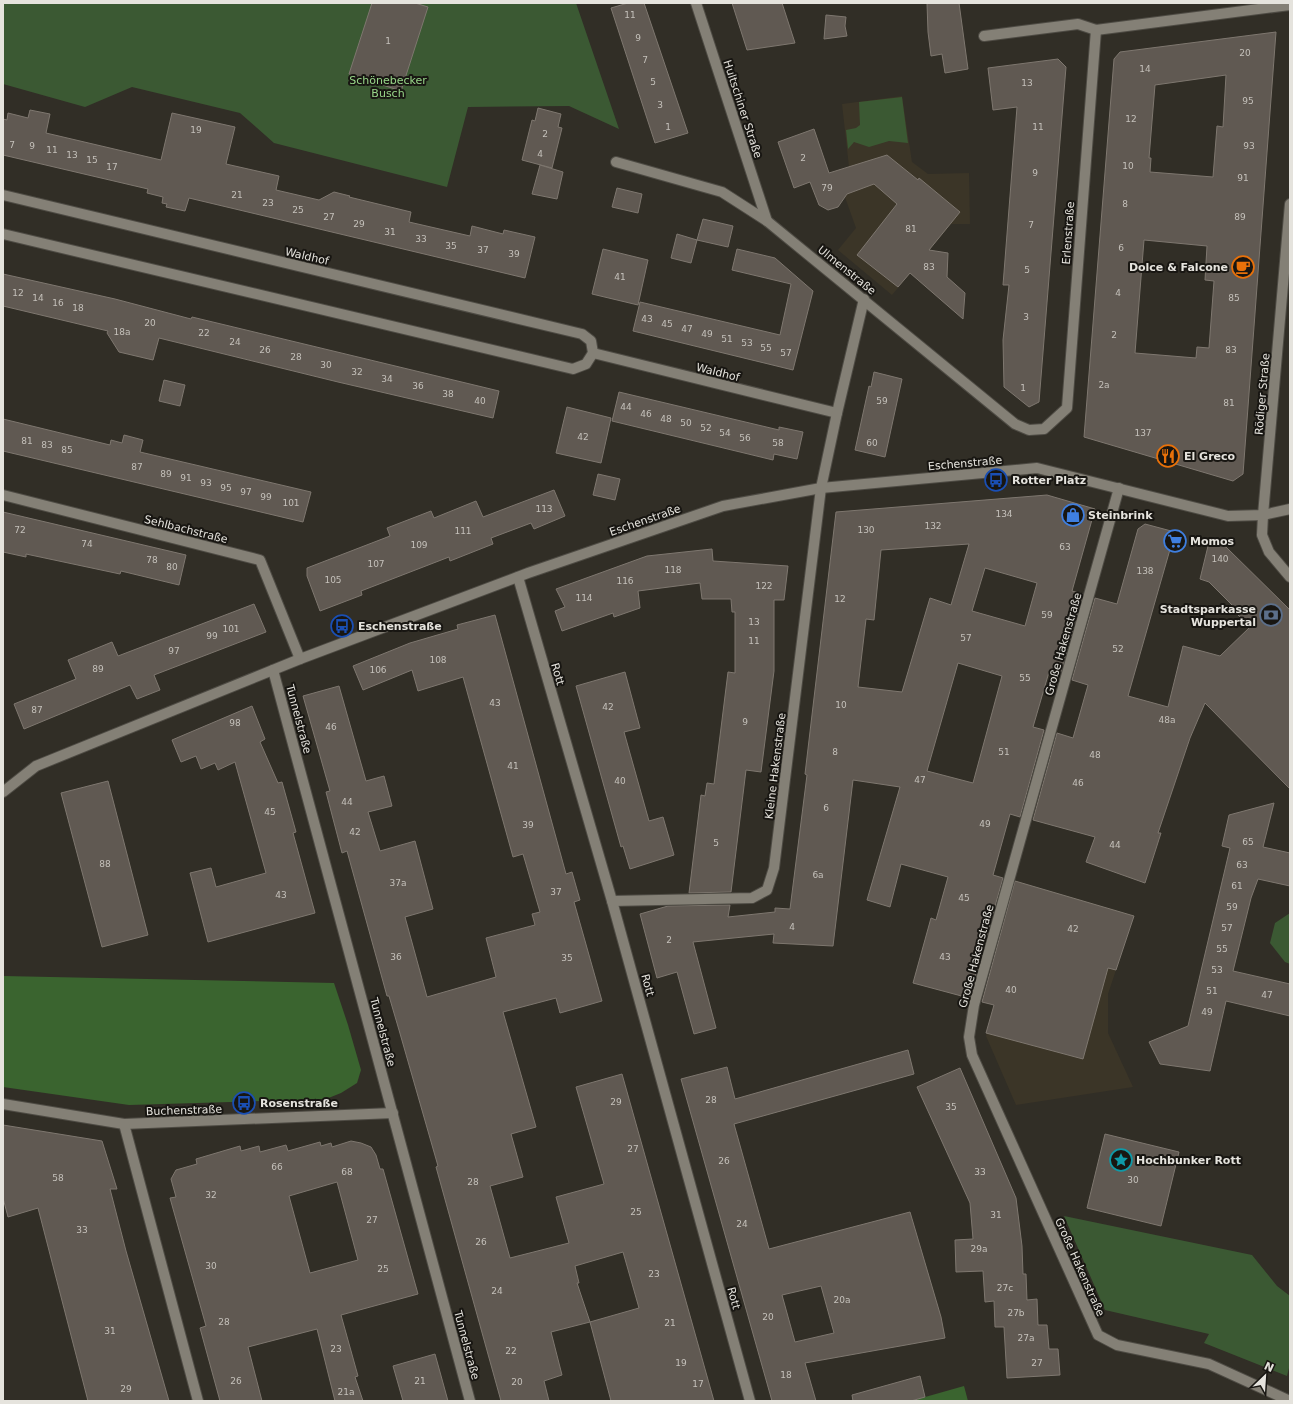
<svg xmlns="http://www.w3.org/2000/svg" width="1293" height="1404" font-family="'DejaVu Sans',sans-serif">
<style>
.built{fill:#3b3527}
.green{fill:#3b5933}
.forest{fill:#3a642f}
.building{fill:#605952;stroke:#7e776f;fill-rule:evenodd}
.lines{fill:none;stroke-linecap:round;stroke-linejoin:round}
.minor-casing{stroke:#4e4b44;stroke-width:12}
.minor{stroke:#848076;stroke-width:10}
.labels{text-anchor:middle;stroke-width:4;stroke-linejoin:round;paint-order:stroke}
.number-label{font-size:9px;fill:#c4c0ba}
.park-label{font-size:11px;fill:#98d689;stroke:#181612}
.street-label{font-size:11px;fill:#e5e3dd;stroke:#181612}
.poi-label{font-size:11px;font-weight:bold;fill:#e5e3dd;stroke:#181612;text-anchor:start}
</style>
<rect width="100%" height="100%" fill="#312e26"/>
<!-- built -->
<g class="built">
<path d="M902,96L912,162L928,174L969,173L970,224H951L892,295L838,250L856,228L836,172L849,167L842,104Z"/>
<path d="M1027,885L1134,916L1108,994V1033L1133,1087L1016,1105L986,1036Z"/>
</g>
<!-- green -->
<g class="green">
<path d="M3,3H576L619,129L569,106L468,107L447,187L274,143L240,113L132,87L85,107L3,84Z"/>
<path d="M902,97L908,143L889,141L869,147L854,142L848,149L846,130L856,128L860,125L859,102Z"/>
<path d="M1290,913V964L1285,962L1270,943L1275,923Z"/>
<path d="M1064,1216L1252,1255L1277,1286L1290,1296V1364L1287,1376L1204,1343L1209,1334L1105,1310Z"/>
</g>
<!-- forest -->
<g class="forest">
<path d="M3,976L334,983L348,1025L361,1070L357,1083L341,1093L326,1099L129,1105L3,1087Z"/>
<path d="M964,1386L968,1401H911Z"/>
</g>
<!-- building -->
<g class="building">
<path d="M372,3H415L428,7L401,91L349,74Z"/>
<path d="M628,3H644L688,133L655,143L611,8Z"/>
<path d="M732,3H782L795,43L747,50Z"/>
<path d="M927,3H959L968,69L945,73L942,54L931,56L928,32Z"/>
<path d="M826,15L846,17L845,26L847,36L824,39Z"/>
<path d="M1276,32L1243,474L1233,481L1084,437L1114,59L1120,52ZM1226,75L1223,127L1217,126L1213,177L1150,172L1151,158H1149L1155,85ZM1144,240L1207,246L1205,280L1214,281L1209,348L1197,347L1196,358L1135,353Z"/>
<path d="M1058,59L1066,67L1039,402L1029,407L1004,387L1003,340L1009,285H1003L1017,107L993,110L988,68Z"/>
<path d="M538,108L561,114L558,127L562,128L552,168L522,160L532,120L535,121Z"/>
<path d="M30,110L50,114L46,133L161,160L172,113L235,127L226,164L279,176L276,190L319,200L334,192L350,196L349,197L411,212L409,222L470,236L472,226L503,234L504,230L535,237L525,278L189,198L185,211L166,207L167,204L162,203L163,197L147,193L148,189L3,155V119L7,120L8,113L28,118Z"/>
<path d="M814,129L829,173L887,155L918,180L919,178L960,212L929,250L948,253L947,277L965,293L963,319L910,273L898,287L857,255L897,204L874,184L847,194L838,207L828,210L819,205L810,182L794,188L778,142Z"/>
<path d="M540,165L563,172L557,199L532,194Z"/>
<path d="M617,188L642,194L638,213L612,207Z"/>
<path d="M703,219L733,226L728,247L697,240Z"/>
<path d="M677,234L697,240L691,263L671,258Z"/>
<path d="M603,249L648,260L638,305L592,294Z"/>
<path d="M737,249L775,258L813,291L793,370L633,331L640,302L780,335L791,284L732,270Z"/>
<path d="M3,274L115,299L191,319L192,317L499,391L493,418L338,382L159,338L153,360L119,352L107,333L108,331L3,306Z"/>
<path d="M874,372L902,379L885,457L855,450L869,386L871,387Z"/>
<path d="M164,380L185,385L180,406L159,401Z"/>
<path d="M619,392L779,430V427L803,432L797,459L774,454L773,460L612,421Z"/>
<path d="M567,407L611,418L601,463L556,453Z"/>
<path d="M3,419L110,445L111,440L122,443L124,435L143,440L140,452L311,492L303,522L3,451Z"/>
<path d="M598,474L620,479L615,500L593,495Z"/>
<path d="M554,490L565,516L534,529L531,523L491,538L493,544L450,561L449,557L361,591L362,595L320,611L307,576V568L390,536L387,528L431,511L434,518L476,501L483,517Z"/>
<path d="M1047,495L1095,509L1072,591L1083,594L1060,676L1049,672L1033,727L1044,730L1020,817L1010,814L993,875L1003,878L969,998L913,983L931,918L936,920L948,877L901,864L890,907L867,900L900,787L853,780L833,946L773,943L774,934L693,942L716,1028L694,1034L677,972L657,978L640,914L668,906L730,905L728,917L775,912V908L790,909L807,775L805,774L836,512ZM969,544L951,605L930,598L902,692L858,687L866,619L874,620L881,550ZM985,568L1037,583L1025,626L972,611ZM958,663L1002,676L973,783L927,771Z"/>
<path d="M3,512L186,555L179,585L121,571L120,574L26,554V557L3,552Z"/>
<path d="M1145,524L1175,532L1128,696L1168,707L1183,646L1220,656L1250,627L1232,609L1234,607L1209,582L1200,579L1209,542L1226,547L1290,610V789L1205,703L1190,738L1158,833H1161L1145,883L1086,862L1095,837L1033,820L1057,733L1073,738L1088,685L1072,680L1095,598L1117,604L1138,529Z"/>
<path d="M712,549L713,561L788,566L784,600H774V671L761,772L746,770L731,892L689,893L701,795L705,796L707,783L714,784L728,672L735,673V612H732L731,599H702L700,583L638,591L640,608L614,617L613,613L562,631L555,611L565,607L556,589L647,556Z"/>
<path d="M254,604L266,632L154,675L160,690L137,699L130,685L24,729L14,704L76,679L68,660L112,642L118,656Z"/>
<path d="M495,615L566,874L572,872L580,900L574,902L602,1001L560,1013L556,998L503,1012L536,1127L511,1134L523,1177L490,1186L510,1258L569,1243L556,1197L604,1184L576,1087L622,1074L714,1401H611L590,1322L551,1332L562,1375L544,1381L549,1401H501L436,1167L438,1166L399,1030L389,996H387L347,851L342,853L326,792L330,791L303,696L339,686L366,781L384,776L392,806L368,812L380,851L415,841L433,909L405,917L427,997L496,977L486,938L535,925L532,914L540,912L523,854L513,857L463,677L418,691L412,670L363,690L353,666L410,643L458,629L457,625ZM623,1252L639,1308L590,1322L577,1283H579L575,1266Z"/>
<path d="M625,672L640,728L624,732L649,821L663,817L674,855L630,869L623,846L621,847L576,686Z"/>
<path d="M252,706L265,739L260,742L278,783L282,782L296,832L293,833L315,913L208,942L190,873L211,868L216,887L266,873L235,762L218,770L215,763L201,769L196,756L181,762L172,740Z"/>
<path d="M108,781L148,935L102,947L61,793Z"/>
<path d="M1274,803L1263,847L1290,853V886L1258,879L1251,898L1233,971L1290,984V1016L1226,1001L1210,1071L1160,1064L1149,1042L1188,1026L1230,848L1222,846L1229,815Z"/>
<path d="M1015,881L1134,916L1116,970L1108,968L1083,1059L986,1033L994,1005L982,1002Z"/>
<path d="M908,1050L914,1074L734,1124L769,1249L910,1212L941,1317L945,1338L805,1363L816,1401H772L681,1079L727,1067L735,1099ZM821,1286L834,1333L795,1342L782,1295Z"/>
<path d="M960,1068L1016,1198L1022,1246L1023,1274H1026L1027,1300L1037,1299L1038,1325H1047L1049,1349H1058L1060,1375L1007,1378L1004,1327H995L994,1301L985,1302L983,1271L956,1272L955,1240L973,1239L970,1203L917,1087Z"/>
<path d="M3,1125L102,1141L117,1189H110L126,1251L169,1401H88L38,1208L8,1217L3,1198Z"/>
<path d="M1105,1134L1179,1152L1161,1226L1087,1208Z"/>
<path d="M351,1141L361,1143L371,1147L376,1155L380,1169H383L418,1294L341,1315L358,1376L355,1377L363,1401H335L317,1329L248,1347L262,1401H220L200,1328L206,1326L170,1198L176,1197L171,1179L176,1170L197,1164L196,1159L240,1146L241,1151L259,1146L260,1152L286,1145L288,1151L320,1142L321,1146L331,1143L332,1147ZM337,1182L358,1260L310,1273L289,1196Z"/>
<path d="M435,1354L448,1401H403L393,1366Z"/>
<path d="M920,1376L925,1397L911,1401H853L852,1395Z"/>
</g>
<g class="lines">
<!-- minor casing -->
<g class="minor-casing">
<g id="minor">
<path d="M696,3L767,221"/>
<path d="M984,36L1078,24L1096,30L1290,5"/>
<path d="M616,162L722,192L767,221L1015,424L1029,430L1044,429L1067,408L1096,30"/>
<path d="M3,195L582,334L591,341L593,353L586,364L573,369L3,234"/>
<path d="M1290,204L1263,515L1262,535L1269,552L1290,577"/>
<path d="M593,353L837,413"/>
<path d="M1119,488L974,1005L969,1037L972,1055L1098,1335L1117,1345L1209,1364L1290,1401"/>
<path d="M3,495L260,560L300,659"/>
<path d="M518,577L612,901L750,1401"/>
<path d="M273,670L470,1401"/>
<path d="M3,792L36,766L300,659L528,573L723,506L821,488L1037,468L1228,516L1263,515L1290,509"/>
<path d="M612,901L752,898L767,890L774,868L821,488L837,413L864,299"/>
<path d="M3,1104L124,1124L393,1113"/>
<path d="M124,1124L198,1401"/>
</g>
</g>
<!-- minor -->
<use href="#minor" class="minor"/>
</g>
<!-- icons -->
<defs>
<g id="cafe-ring" transform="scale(1.15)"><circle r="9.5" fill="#181612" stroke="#e8710a" stroke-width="1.5"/><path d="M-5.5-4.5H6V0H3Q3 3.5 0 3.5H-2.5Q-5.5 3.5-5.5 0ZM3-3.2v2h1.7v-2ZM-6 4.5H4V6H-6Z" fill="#e8710a"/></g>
<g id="restaurant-ring" transform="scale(1.15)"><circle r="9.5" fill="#181612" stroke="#e8710a" stroke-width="1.5"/><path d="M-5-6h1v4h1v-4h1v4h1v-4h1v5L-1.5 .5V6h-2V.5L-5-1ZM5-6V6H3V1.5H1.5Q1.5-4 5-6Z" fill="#e8710a"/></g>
<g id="bus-ring" transform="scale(1.15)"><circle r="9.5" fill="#181612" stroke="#1a4fb4" stroke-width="1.5"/><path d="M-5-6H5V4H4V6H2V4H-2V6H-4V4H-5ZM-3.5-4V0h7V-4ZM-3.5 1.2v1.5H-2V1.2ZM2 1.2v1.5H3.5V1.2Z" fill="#1a4fb4"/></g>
<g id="shop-ring" transform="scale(1.15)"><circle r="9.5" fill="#181612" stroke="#3f7fe0" stroke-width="1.5"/><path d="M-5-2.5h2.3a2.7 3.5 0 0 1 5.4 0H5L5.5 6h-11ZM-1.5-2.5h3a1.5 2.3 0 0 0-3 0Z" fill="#3f7fe0"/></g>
<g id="supermarket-ring" transform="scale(1.15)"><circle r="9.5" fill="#181612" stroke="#3f7fe0" stroke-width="1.5"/><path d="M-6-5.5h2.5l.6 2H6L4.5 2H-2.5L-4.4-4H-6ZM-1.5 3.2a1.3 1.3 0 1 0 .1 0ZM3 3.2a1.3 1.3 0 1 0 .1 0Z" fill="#3f7fe0"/></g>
<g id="bank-ring" transform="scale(1.15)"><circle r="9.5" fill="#181612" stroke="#5c6f8a" stroke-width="1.5"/><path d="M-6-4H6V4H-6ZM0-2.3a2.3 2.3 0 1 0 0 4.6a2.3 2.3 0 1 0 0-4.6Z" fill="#5c6f8a"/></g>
<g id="sight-ring" transform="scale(1.15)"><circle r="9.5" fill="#181612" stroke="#0f9aa8" stroke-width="1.5"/><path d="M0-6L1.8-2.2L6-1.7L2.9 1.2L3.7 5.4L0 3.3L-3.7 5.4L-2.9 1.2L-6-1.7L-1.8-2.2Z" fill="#0f9aa8"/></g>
</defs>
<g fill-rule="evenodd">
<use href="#cafe-ring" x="1243" y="267"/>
<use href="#restaurant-ring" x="1168" y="456"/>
<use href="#bus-ring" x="996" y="480"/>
<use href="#shop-ring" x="1073" y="515"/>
<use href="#supermarket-ring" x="1175" y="541"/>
<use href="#bank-ring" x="1271" y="615"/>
<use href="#bus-ring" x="342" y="626"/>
<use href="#bus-ring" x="244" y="1103"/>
<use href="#sight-ring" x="1121" y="1160"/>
</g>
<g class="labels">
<!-- number labels -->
<g class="number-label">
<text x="630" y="18">11</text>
<text x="638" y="41">9</text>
<text x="388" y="44">1</text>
<text x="1245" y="56">20</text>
<text x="645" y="63">7</text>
<text x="1145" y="72">14</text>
<text x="653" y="85">5</text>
<text x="1027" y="86">13</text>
<text x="1248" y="104">95</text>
<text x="660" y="108">3</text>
<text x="1131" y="122">12</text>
<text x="668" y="130">1</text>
<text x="1038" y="130">11</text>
<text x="196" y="133">19</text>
<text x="545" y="137">2</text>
<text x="12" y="148">7</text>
<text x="32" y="149">9</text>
<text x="1249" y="149">93</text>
<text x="52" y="153">11</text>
<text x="540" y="157">4</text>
<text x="72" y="158">13</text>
<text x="803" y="161">2</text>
<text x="92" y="163">15</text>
<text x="1128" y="169">10</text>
<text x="112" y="170">17</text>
<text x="1035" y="176">9</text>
<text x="1243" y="181">91</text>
<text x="827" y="191">79</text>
<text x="237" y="198">21</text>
<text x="268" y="206">23</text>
<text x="1125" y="207">8</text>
<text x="298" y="213">25</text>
<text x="329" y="220">27</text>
<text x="1240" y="220">89</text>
<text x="359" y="227">29</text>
<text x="1031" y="228">7</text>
<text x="911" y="232">81</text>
<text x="390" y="235">31</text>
<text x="421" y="242">33</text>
<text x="451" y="249">35</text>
<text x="1121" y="251">6</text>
<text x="483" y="253">37</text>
<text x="514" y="257">39</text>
<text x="929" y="270">83</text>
<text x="1027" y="273">5</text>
<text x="620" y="280">41</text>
<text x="18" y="296">12</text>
<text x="1118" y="296">4</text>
<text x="38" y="301">14</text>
<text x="1234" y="301">85</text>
<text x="58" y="306">16</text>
<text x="78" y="311">18</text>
<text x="1026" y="320">3</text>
<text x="647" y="322">43</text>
<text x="150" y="326">20</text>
<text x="667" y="327">45</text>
<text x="687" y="332">47</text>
<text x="122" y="335">18a</text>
<text x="204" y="336">22</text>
<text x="707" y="337">49</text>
<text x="1114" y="338">2</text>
<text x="727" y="342">51</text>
<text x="235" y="345">24</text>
<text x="747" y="346">53</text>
<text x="766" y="351">55</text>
<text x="265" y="353">26</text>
<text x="1231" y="353">83</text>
<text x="786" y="356">57</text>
<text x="296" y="360">28</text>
<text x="326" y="368">30</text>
<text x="357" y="375">32</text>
<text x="387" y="382">34</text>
<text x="1104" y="388">2a</text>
<text x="418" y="389">36</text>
<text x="1023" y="391">1</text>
<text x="448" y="397">38</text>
<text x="480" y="404">40</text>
<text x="882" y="404">59</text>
<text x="1229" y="406">81</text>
<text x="626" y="410">44</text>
<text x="646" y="417">46</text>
<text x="666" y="422">48</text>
<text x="686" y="426">50</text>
<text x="706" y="431">52</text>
<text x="725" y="436">54</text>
<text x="1143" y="436">137</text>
<text x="583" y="440">42</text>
<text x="745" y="441">56</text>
<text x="27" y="444">81</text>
<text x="778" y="446">58</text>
<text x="872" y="446">60</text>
<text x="47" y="448">83</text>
<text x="67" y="453">85</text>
<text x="137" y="470">87</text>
<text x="166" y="477">89</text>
<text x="186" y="481">91</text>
<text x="206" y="486">93</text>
<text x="226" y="491">95</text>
<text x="246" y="495">97</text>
<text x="266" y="500">99</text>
<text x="291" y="506">101</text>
<text x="544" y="512">113</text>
<text x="1004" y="517">134</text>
<text x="933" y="529">132</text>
<text x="20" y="533">72</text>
<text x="866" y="533">130</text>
<text x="463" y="534">111</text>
<text x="87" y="547">74</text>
<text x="419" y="548">109</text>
<text x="1065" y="550">63</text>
<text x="1220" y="562">140</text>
<text x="152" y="563">78</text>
<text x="376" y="567">107</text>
<text x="172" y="570">80</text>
<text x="673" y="573">118</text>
<text x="1145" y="574">138</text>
<text x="333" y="583">105</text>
<text x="625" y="584">116</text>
<text x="764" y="589">122</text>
<text x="584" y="601">114</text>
<text x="840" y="602">12</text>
<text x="1047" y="618">59</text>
<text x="754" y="625">13</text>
<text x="231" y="632">101</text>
<text x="212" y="639">99</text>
<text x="966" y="641">57</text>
<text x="754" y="644">11</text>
<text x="1118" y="652">52</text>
<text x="174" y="654">97</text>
<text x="438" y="663">108</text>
<text x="98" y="672">89</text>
<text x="378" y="673">106</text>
<text x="1025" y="681">55</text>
<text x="495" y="706">43</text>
<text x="841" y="708">10</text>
<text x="608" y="710">42</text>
<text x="37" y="713">87</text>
<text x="1167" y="723">48a</text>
<text x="745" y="725">9</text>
<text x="235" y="726">98</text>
<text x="331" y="730">46</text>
<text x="835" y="755">8</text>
<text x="1004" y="755">51</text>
<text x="1095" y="758">48</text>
<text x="513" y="769">41</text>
<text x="920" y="783">47</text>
<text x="620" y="784">40</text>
<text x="1078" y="786">46</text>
<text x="347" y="805">44</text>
<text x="826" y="811">6</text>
<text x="270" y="815">45</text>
<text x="985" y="827">49</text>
<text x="528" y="828">39</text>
<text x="355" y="835">42</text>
<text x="1248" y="845">65</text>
<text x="716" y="846">5</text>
<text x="1115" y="848">44</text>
<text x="105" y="867">88</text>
<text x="1242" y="868">63</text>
<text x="818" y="878">6a</text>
<text x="398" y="886">37a</text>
<text x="1237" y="889">61</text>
<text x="556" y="895">37</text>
<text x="281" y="898">43</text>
<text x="964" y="901">45</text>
<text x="1232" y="910">59</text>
<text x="792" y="930">4</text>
<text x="1227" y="931">57</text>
<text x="1073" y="932">42</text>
<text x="669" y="943">2</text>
<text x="1222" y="952">55</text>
<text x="396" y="960">36</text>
<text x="945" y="960">43</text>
<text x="567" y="961">35</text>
<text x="1217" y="973">53</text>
<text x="1011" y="993">40</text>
<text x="1212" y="994">51</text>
<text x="1267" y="998">47</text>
<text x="1207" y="1015">49</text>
<text x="711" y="1103">28</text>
<text x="616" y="1105">29</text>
<text x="951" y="1110">35</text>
<text x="633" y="1152">27</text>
<text x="724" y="1164">26</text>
<text x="277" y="1170">66</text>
<text x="347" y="1175">68</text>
<text x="980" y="1175">33</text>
<text x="58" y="1181">58</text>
<text x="1133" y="1183">30</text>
<text x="473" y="1185">28</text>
<text x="211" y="1198">32</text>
<text x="636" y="1215">25</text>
<text x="996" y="1218">31</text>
<text x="372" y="1223">27</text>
<text x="742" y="1227">24</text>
<text x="82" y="1233">33</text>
<text x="481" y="1245">26</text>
<text x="979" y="1252">29a</text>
<text x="211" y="1269">30</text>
<text x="383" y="1272">25</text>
<text x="654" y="1277">23</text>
<text x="1005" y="1291">27c</text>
<text x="497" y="1294">24</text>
<text x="842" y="1303">20a</text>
<text x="1016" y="1316">27b</text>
<text x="768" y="1320">20</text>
<text x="224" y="1325">28</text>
<text x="670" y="1326">21</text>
<text x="110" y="1334">31</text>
<text x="1026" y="1341">27a</text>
<text x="336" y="1352">23</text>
<text x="511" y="1354">22</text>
<text x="681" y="1366">19</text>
<text x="1037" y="1366">27</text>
<text x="786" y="1378">18</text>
<text x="236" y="1384">26</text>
<text x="420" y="1384">21</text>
<text x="517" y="1385">20</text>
<text x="698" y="1387">17</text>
<text x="126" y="1392">29</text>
<text x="346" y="1395">21a</text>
</g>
<!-- park labels -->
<g class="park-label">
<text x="388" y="84">Schönebecker<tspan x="388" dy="13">Busch</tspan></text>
</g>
<!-- street labels -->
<g class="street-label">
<text transform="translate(743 109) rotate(72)" y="4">Hultschiner Straße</text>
<text transform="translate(1068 233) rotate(-86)" y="4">Erlenstraße</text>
<text transform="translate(307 256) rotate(13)" y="4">Waldhof</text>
<text transform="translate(847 270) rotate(39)" y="4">Ulmenstraße</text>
<text transform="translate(718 372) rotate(14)" y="4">Waldhof</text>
<text transform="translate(1262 394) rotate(-85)" y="4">Rödiger Straße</text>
<text transform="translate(965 463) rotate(-5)" y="4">Eschenstraße</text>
<text transform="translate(645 520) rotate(-19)" y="4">Eschenstraße</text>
<text transform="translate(186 529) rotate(14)" y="4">Sehlbachstraße</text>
<text transform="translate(1063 644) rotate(-74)" y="4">Große Hakenstraße</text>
<text transform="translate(558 674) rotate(74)" y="4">Rott</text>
<text transform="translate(299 719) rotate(75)" y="4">Tunnelstraße</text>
<text transform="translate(775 766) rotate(-83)" y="4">Kleine Hakenstraße</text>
<text transform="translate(976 956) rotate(-75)" y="4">Große Hakenstraße</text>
<text transform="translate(648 985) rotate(75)" y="4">Rott</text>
<text transform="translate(383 1032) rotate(75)" y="4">Tunnelstraße</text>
<text transform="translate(184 1110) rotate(-2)" y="4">Buchenstraße</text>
<text transform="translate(1080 1267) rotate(66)" y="4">Große Hakenstraße</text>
<text transform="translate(734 1298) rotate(75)" y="4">Rott</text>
<text transform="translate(467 1345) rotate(75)" y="4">Tunnelstraße</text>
</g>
<!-- poi labels -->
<g class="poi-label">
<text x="1228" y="271" text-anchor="end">Dolce &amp; Falcone</text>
<text x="1184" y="460">El Greco</text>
<text x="1012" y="484">Rotter Platz</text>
<text x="1088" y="519">Steinbrink</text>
<text x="1190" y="545">Momos</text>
<text x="1256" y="613" text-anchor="end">Stadtsparkasse<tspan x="1256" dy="13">Wuppertal</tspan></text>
<text x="358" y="630">Eschenstraße</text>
<text x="260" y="1107">Rosenstraße</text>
<text x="1136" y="1164">Hochbunker Rott</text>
</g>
</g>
<!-- border -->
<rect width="1293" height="1404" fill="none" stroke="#e5e3dd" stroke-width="8"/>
<!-- north arrow -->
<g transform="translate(1265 1376) rotate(25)" stroke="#181612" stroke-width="3" paint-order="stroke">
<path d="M0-3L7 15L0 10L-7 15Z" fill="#e5e3dd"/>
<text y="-6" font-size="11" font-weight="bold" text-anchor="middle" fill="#e5e3dd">N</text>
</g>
</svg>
